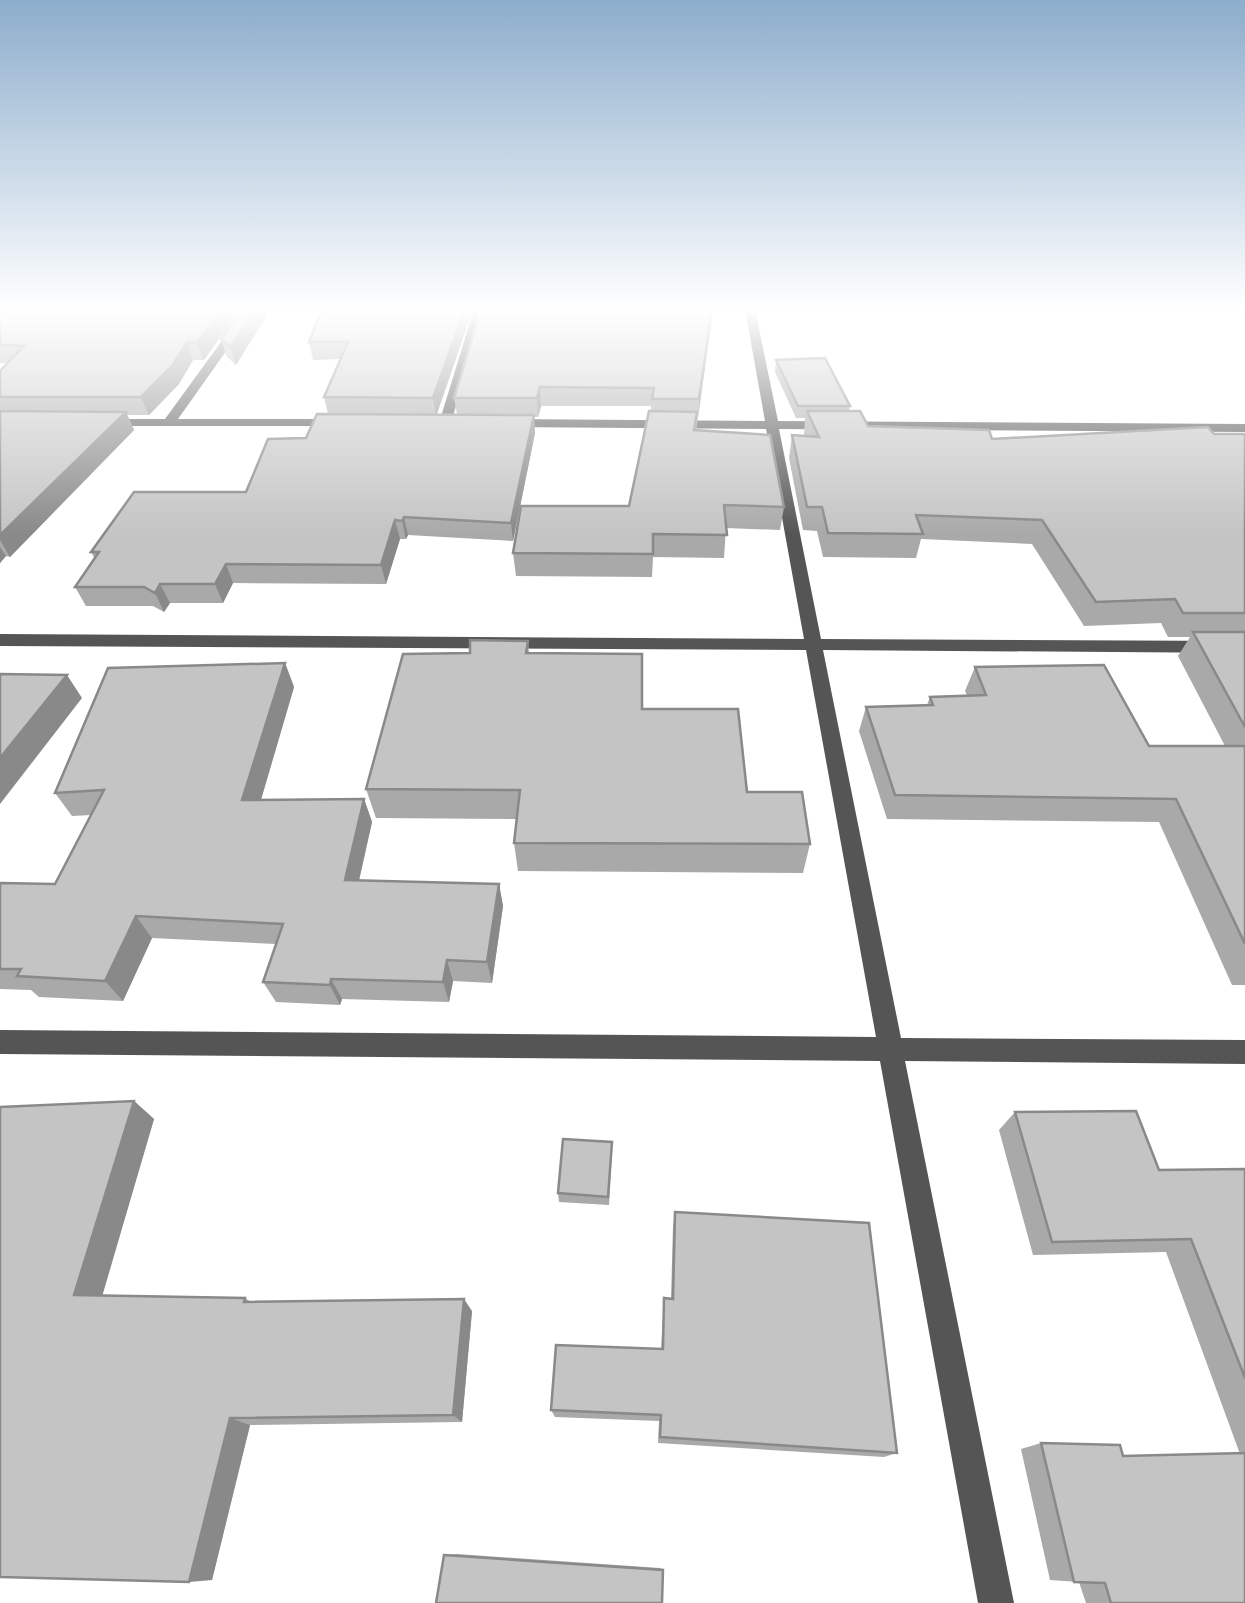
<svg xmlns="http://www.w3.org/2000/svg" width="1245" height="1603" font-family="'Asap Condensed',sans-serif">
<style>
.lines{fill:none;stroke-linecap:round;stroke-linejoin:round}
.street{fill:#555;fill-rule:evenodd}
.wall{fill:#a9a9a9}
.shaded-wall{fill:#898989}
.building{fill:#c4c4c4;stroke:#898989;stroke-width:2.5}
</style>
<rect width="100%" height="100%" fill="#fff"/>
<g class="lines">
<!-- street -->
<g class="street">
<path d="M245,309H256L178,419H338L343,420V426H102L101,423L107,419H165Z"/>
<path d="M474,309H484L451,423L440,426L439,423Z"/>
<path d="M745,309H755L778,421L1245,424V432L779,429L821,639L1245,641V653L823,650L901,1038L1245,1040V1064L905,1061L1014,1603H978L880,1061L0,1054V1030L876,1037L806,650L0,646V634L804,639L766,429L507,427L501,423L507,419L765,421Z"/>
</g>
</g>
<!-- wall -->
<g class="wall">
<path d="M0,309H240L204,360H193L179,384L149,415H127L134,430L10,557L6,556L0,563V371L8,363H0Z"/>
<path d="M243,309L236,365L227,357L221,339Z"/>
<path d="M322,309H473L437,414H457L454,398L481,309H713L696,431L784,507L780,530L726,528L724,558L653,557L652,577L516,576L513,553L629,506L651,411V406H541L538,417H534L535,433L513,541L408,535L406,539H400L386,584L233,583L223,603H170L164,612L153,606H86L75,587L95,559L91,552L246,492L306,438L328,414L324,397L340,359L313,360L309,342Z"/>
<path d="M776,360L850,406L849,411L868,426L992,439L1245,434V985H1232L1159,822L887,819L859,731L866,707L927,705L930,697L967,695L965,691L975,667L1149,746H1225L1178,656L1190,637H1168L1161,623L1084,626L1032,544L921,539L916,558L823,557L817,531L803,530L789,458L792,435L804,436L805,418H796L775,372Z"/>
<path d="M528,641L529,653L642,709L810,844L803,873L518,871L514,843L517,819L376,818L366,789L470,653Z"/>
<path d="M285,663L294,687L261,800L364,799L372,822L359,881L499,884L503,906L492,983L453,981L449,1002L342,999L340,1005L276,1002L263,982L276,944L152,938L123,1001L39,997L31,990L0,989V883L55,884L91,815L72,816L55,793Z"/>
<path d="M134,1101L154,1119L102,1295L245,1298L251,1302L472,1311L462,1422L250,1425L212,1580L0,1577Z"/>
<path d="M1015,1112L1159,1170L1245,1169V1603H1086L1079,1582L1050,1580L1021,1449L1041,1443L1123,1456L1240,1454L1166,1252L1033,1255L999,1130Z"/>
<path d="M612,1151L609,1205L559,1202L558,1193Z"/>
<path d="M675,1212L897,1453L884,1457L658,1443L659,1421L555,1417L551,1410L661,1349L664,1298H671L673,1226Z"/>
<path d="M457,1554L660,1568L663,1570L444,1555Z"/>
</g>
<!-- shaded-wall -->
<g class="shaded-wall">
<path d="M222,309H240L204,360L197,342Z"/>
<path d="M255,309H271L236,365L231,347Z"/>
<path d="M465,309H473L436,416L433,398Z"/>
<path d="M712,309H713L698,418L699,399Z"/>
<path d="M187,342L193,360L179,384L149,415L141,397Z"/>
<path d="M540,387L541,406L538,417L537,398Z"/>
<path d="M126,412L134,430L10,557L0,540V535Z"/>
<path d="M534,415L535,433L513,541L511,523Z"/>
<path d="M404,517L408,535L406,539L402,521Z"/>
<path d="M395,520L400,539L386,584L381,565Z"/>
<path d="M0,547L6,556L0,563Z"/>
<path d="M226,564L233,583L223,603L215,584Z"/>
<path d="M160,584L170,603L164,612L155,593Z"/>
<path d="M285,663L294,687L254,823L242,800Z"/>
<path d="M67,675L82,698L0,804V758Z"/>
<path d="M364,799L372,822L354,902L345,880Z"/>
<path d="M499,884L503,906L492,983L487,962Z"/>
<path d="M136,916L152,938L123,1001L105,981Z"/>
<path d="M447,960L453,981L449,1002L443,982Z"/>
<path d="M331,979L342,999L340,1005L330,985Z"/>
<path d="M134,1101L154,1119L99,1307L74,1295Z"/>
<path d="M464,1299L472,1311L462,1422L453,1415Z"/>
<path d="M230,1418L250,1425L212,1580L189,1582Z"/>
</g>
<!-- building -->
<g class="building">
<path d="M9,309H222L197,342H187L172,366L141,397H0V371L24,346L0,345V317Z"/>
<path d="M243,309H255L231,347L221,339Z"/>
<path d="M322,309H465L433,398L324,397L348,342H309Z"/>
<path d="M481,309H712L699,399H652L654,388L540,387L537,398H454Z"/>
<path d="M825,358L850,406H798L776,360Z"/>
<path d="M0,411L126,412L0,535Z"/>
<path d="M649,411L697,412L694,430L770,435L784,507L724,505L727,535L653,534V554L513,553L521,506H629Z"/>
<path d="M807,411H860L868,426L989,430L992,439L1208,427L1214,434H1245V613H1183L1175,599L1096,602L1042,520L916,515L923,534L828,533L822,507H807L792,435L819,437Z"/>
<path d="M317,414L534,415L511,523L404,517L402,521L395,520L381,565L226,564L215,584H160L155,593L144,587H75L99,552H91L134,492H246L268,439L306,438Z"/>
<path d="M1193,632H1245V727Z"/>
<path d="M470,640L528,641L526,653L642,654V709H738L747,792H802L810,844L514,843L520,790L366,789L403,654L470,653Z"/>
<path d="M285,663L242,800L364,799L345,880L499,884L487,962L447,960L443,982L331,979L330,985L263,982L283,924L136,916L105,981L17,976L21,969H0V883L55,884L104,790L55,793L108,668Z"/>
<path d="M1104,665L1149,746H1245V944L1176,799L895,795L866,707L933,705L930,697L986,695L975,667Z"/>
<path d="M0,674L67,675L0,758Z"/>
<path d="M134,1101L74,1295L245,1298L244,1302L464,1299L453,1415L230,1418L189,1582L0,1577V1107Z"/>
<path d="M1136,1111L1159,1170L1245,1169V1378L1191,1239L1052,1242L1015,1112Z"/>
<path d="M563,1139L612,1142L608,1197L558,1193Z"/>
<path d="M675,1212L869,1223L897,1453L660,1437L661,1415L551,1410L556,1345L663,1349L664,1298L673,1299Z"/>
<path d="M1041,1443L1120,1445L1123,1456L1245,1453V1603H1111L1105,1583L1074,1582Z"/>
<path d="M444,1555L663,1570L662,1603H436Z"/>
</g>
<!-- sky -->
<linearGradient id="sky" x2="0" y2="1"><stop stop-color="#8cadcc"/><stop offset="0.58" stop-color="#fff"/><stop offset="1" stop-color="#fff" stop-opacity="0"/></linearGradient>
<rect width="1245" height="534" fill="url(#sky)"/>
</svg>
